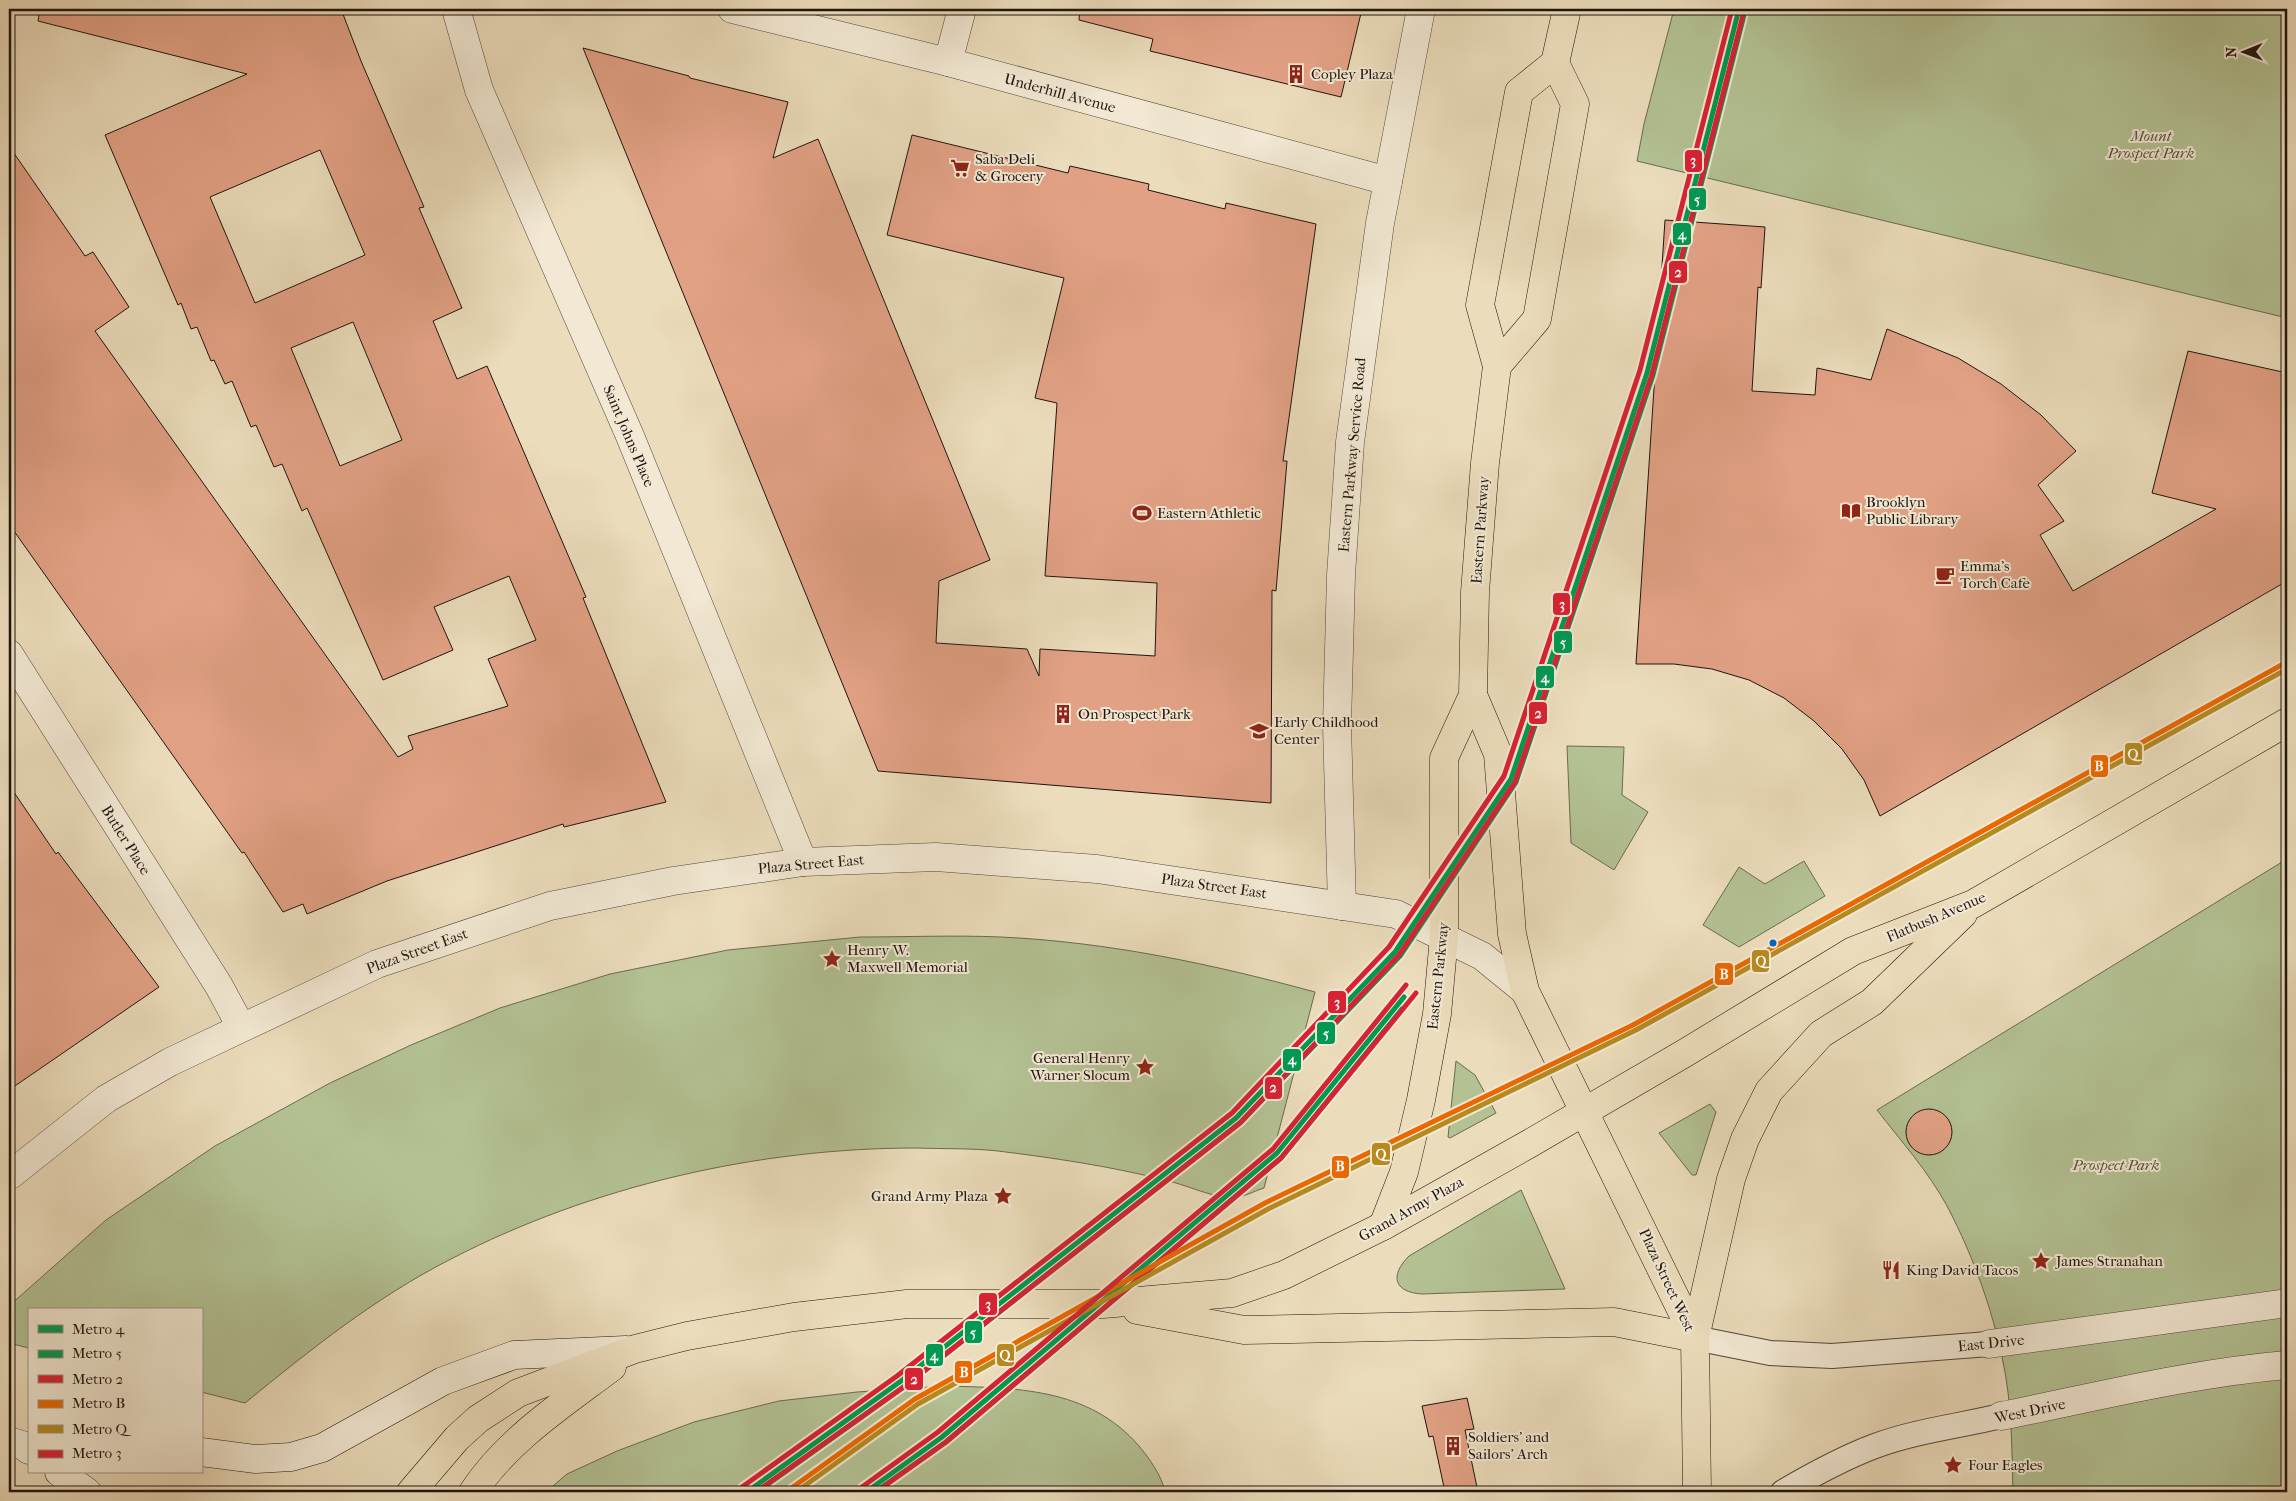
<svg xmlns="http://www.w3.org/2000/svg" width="2296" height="1501" font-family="'IM FELL French Canon',serif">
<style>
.green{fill:#b3c193;stroke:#696a51}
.building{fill:#e2a185;stroke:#1f140f;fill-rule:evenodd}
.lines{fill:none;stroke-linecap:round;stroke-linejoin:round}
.service-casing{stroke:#52463a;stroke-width:26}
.pedestrian-casing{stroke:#52463a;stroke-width:29}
.minor-casing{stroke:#52463a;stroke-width:29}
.secondary-casing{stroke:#1f140f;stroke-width:29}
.primary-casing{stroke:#1f140f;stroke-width:29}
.service{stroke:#f2e8d3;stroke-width:24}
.pedestrian{stroke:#f2e8d3;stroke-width:28}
.minor{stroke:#f2e8d3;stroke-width:28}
.secondary{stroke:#f2e8d3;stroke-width:28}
.primary{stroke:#ebdcbb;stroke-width:28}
.metro-1-casing{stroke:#f2e8d3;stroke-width:9}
.metro-2-casing{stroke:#f2e8d3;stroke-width:9}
.metro-3-casing{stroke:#f2e8d3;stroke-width:9}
.metro-4-casing{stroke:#f2e8d3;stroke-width:9}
.metro-5-casing{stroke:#f2e8d3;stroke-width:9}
.metro-6-casing{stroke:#f2e8d3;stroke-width:9}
.metro-1{stroke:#009952;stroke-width:5}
.metro-2{stroke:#009952;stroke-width:5}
.metro-3{stroke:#d82233;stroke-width:5}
.metro-4{stroke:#eb6800;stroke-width:5}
.metro-5{stroke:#b68a1f;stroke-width:5}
.metro-6{stroke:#d82233;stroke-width:5}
.bus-dot{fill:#0065bd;stroke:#f2e8d3;stroke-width:2}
.labels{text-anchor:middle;stroke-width:4;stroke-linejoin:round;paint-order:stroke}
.poi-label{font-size:15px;fill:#1f140f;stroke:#f2e8d3;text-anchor:start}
.street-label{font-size:15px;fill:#1f140f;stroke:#f2e8d3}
.park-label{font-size:15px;font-style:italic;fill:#53513d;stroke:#f2e8d3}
.line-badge{stroke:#f2e8d3;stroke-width:2}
.badge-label{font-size:14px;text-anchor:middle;font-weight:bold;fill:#fff}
</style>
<rect width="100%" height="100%" fill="#ebdcbb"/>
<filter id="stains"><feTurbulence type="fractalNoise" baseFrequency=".004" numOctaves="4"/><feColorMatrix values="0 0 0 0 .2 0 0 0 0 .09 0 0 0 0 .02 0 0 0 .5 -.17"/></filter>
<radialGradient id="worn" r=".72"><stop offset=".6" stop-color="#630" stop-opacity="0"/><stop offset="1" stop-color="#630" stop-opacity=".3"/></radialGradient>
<!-- green -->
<g class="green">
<path d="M1674,9H2287V318L1637,161L1644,124Z"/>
<path d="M1567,746L1624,747L1622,795L1648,812L1614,870L1571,843Z"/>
<path d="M2287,859V1492H2013C2012,1455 2012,1415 2006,1378C1996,1319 1975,1259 1947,1206C1928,1171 1901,1141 1877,1110Z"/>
<path d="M1804,861L1825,896L1739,947L1703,925L1739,867L1765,884Z"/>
<path d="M860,937C907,937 954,935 1001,937C1108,942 1212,964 1315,992L1264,1188C1254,1191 1238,1200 1228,1198C1207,1195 1186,1185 1165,1180C1109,1166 1054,1158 998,1151C970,1148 943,1149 916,1148C758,1148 592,1186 451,1259C376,1297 310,1350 245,1403L201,1392V1310H29V1348L9,1343V1306L106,1220L215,1146L330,1083L411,1045L500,1008L610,974L728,950Z"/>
<path d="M1456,1061L1475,1075L1496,1113L1450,1138L1448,1137Z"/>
<path d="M1710,1104L1716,1112L1696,1175H1692L1659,1133Z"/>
<path d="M1521,1190L1565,1289L1422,1294C1393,1292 1390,1275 1409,1256Z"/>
<path d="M944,1386C1015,1388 1088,1387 1139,1446C1149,1458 1162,1476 1165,1492H546L567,1474L617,1451L694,1422L779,1401L857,1392Z"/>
</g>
<!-- building -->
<g class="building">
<path d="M40,9H341L361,61L424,207L419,208L462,308L433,321L457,379L487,366L586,597L583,598L666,802L564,827L563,824L387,881L307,914L303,904L283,912L244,852L242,853L9,524V146L85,256L93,252L129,307L95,331L398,757L413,749L408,736L508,706L488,659L536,640L509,576L434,607L453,650L383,680L307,508L302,511L282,464L274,467L256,425L251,427L232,381L225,384L214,360L211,361L197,327L191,329L181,303L178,305L105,135L247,74L38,21ZM320,150L365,255L255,303L210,197ZM353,322L402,440L340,466L291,348Z"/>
<path d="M1080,9H1362L1341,97L1150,51L1153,39L1079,20Z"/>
<path d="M583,48L689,76L690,78L788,102L773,158L818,139L990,560L939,581L936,643L1027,649L1039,676L1040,649L1155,656L1157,583L1045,576L1057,403L1035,398L1064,278L887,235L912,135L1068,173L1070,166L1149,184L1148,190L1225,209L1226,203L1316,224L1283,461H1287L1276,591L1272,590L1271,803L878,771Z"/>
<path d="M1665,220L1765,227L1761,288L1758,287L1752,391L1815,395L1817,368L1871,380L1887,329L1958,358L2001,384L2041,415L2076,451L2038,485L2064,521L2040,535L2073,591L2216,509L2152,493L2188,351L2287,373V581L1880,816L1864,780L1842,749L1814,721L1784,698L1749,680L1712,669L1674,664H1636Z"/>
<path d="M9,785L56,854L58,852L159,987L9,1090Z"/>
<circle cx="1929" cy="1132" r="23"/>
<path d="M1467,1398L1474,1429L1465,1430L1478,1492H1445L1433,1436L1429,1437L1422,1406Z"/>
</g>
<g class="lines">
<!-- service casing -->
<g class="service-casing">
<g id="service">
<path d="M1695,1338L1770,1353L1832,1356L1989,1344"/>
<path d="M1783,1492C1812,1475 1843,1458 1875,1446C1915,1431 1959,1426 2001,1416"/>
</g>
</g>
<!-- pedestrian casing -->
<g class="pedestrian-casing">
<g id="pedestrian">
<path d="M1989,1344L2287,1303"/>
<path d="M2001,1416C2096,1397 2191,1373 2287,1365"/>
</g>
</g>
<!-- minor casing -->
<g class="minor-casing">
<g id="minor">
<path d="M456,9L479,90L630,436L803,862"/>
<path d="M732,9L948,62L1388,181"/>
<path d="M948,62L962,9"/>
<path d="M9,654L219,986L241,1027"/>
<path d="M1342,906L1337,725L1341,575L1350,442L1380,223L1421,9"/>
<path d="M9,1176L106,1099L170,1062L377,964L550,906L673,881L803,862L936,857L1097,869L1396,914L1482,956L1525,991"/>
</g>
</g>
<!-- secondary casing -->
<g class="secondary-casing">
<g id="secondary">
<path d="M9,1441L22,1445L29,1450"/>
<path d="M201,1452L256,1459L291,1457L322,1448L443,1381L514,1355L626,1350"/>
<path d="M59,1472L87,1492"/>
</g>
</g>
<!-- primary casing -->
<g class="primary-casing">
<g id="primary">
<path d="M1497,366L1537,319L1575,104L1555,63"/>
<path d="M1473,695L1498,754L1512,934L1525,991L1695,1338L1697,1492"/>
<path d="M1383,1226L1404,1172L1421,1100L1437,1014L1444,937V758L1473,695L1475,592L1485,463L1497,366L1480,305L1519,92L1555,63L1567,9"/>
<path d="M1137,1310L1244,1330L1614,1322L1695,1338"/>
<path d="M1695,1338L1731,1179L1745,1139L1769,1091L1821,1034L1872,1002L1963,914"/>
<path d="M411,1492L457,1438L478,1419L518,1393L635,1349L687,1336L794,1317L907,1304H1103L1232,1293L1284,1275L1383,1226L1527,1145L1685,1053L1853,951L1973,904L2287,722"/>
<path d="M473,1492C507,1440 563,1404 612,1367"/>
</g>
</g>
<!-- service -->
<use href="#service" class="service"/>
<!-- pedestrian -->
<use href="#pedestrian" class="pedestrian"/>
<!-- minor -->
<use href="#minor" class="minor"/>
<!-- secondary -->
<use href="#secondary" class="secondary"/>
<!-- primary -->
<use href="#primary" class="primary"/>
<!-- metro-1 casing -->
<g class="metro-1-casing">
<g id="metro-1">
<path d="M747,1492L901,1381L1236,1118L1395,952L1511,779L1647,373L1739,9"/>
<path d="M866,1492L942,1437L1277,1153L1404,997"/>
</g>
</g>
<!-- metro-2 casing -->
<g class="metro-2-casing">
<g id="metro-2">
<path d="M757,1492L905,1386L1241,1122L1400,956L1516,782L1653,375L1745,11"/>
<path d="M875,1492L946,1442L1281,1158L1402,1009"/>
</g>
</g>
<!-- metro-3 casing -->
<g class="metro-3-casing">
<g id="metro-3">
<path d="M756,1492L905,1386L1240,1123L1399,955L1515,782L1652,374L1744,11"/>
<path d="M876,1492L946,1442L1281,1158L1416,993"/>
</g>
</g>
<!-- metro-4 casing -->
<g class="metro-4-casing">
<path id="metro-4" d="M786,1492L915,1399L1265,1203L1633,1025L2287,662"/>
</g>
<!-- metro-5 casing -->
<g class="metro-5-casing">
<path id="metro-5" d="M796,1492L918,1404L1268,1209L1636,1030L2287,669"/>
</g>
<!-- metro-6 casing -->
<g class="metro-6-casing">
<g id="metro-6">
<path d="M742,1487L897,1376L1232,1113L1389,947L1504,776L1640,370L1732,9"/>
<path d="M862,1487L938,1432L1273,1149L1406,985"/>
</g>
</g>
<!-- metro-1 -->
<use href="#metro-1" class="metro-1"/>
<!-- metro-2 -->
<use href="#metro-2" class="metro-2"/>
<!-- metro-3 -->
<use href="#metro-3" class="metro-3"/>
<!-- metro-4 -->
<use href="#metro-4" class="metro-4"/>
<!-- metro-5 -->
<use href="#metro-5" class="metro-5"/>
<!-- metro-6 -->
<use href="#metro-6" class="metro-6"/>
</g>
<!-- icons -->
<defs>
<g id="building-bare" transform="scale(1.5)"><path d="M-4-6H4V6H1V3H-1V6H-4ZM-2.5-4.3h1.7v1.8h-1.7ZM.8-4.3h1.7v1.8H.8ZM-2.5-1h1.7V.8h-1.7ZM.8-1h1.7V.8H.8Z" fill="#8f2418" stroke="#f2e8d3" stroke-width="2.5" paint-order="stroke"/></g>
<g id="supermarket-bare" transform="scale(1.5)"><path d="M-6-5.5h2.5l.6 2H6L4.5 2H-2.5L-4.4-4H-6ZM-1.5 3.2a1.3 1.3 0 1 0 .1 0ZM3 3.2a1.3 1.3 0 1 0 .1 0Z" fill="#8f2418" stroke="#f2e8d3" stroke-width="2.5" paint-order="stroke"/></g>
<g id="library-bare" transform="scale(1.5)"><path d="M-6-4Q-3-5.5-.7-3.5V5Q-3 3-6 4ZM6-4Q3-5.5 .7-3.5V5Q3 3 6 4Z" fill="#8f2418" stroke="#f2e8d3" stroke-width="2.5" paint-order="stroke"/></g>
<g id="stadium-bare" transform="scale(1.5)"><path d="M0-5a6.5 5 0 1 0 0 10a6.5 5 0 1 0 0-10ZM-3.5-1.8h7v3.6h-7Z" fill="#8f2418" stroke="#f2e8d3" stroke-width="2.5" paint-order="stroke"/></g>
<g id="cafe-bare" transform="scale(1.5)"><path d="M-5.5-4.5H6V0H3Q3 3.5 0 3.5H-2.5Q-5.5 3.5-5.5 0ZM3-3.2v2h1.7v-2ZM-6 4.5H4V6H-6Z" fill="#8f2418" stroke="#f2e8d3" stroke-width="2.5" paint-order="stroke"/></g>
<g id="school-bare" transform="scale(1.5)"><path d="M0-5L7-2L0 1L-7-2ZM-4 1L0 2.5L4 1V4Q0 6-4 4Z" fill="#8f2418" stroke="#f2e8d3" stroke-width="2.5" paint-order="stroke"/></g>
<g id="sight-bare" transform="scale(1.5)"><path d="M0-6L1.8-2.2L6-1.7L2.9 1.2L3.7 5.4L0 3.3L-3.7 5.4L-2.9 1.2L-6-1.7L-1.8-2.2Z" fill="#8f2418" stroke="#f2e8d3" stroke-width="2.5" paint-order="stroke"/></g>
<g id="restaurant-bare" transform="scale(1.5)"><path d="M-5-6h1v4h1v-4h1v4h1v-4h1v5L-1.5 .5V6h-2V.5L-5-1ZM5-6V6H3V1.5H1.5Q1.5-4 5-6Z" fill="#8f2418" stroke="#f2e8d3" stroke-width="2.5" paint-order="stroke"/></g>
</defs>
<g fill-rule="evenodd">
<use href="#building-bare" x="1296" y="74"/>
<use href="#supermarket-bare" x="960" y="168"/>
<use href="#library-bare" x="1851" y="511"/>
<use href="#stadium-bare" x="1142" y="513"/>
<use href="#cafe-bare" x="1945" y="575"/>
<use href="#building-bare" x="1063" y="714"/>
<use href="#school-bare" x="1259" y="731"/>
<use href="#sight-bare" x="832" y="959"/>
<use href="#sight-bare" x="1145" y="1067"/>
<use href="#sight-bare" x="1003" y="1196"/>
<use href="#sight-bare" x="2041" y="1261"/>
<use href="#restaurant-bare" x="1891" y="1270"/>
<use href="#building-bare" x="1453" y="1446"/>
<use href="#sight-bare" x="1953" y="1465"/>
</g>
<!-- markers -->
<circle class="bus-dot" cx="1773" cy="943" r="4.5"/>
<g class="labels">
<!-- poi labels -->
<g class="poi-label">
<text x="1311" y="79">Copley Plaza</text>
<text x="975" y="164">Saba Deli<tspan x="975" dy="17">&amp; Grocery</tspan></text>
<text x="1866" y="507">Brooklyn<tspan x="1866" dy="17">Public Library</tspan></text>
<text x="1157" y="518">Eastern Athletic</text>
<text x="1960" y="571">Emma's<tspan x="1960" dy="17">Torch Cafe</tspan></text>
<text x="1078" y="719">On Prospect Park</text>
<text x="1274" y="727">Early Childhood<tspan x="1274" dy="17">Center</tspan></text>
<text x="847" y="955">Henry W.<tspan x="847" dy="17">Maxwell Memorial</tspan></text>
<text x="1130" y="1063" text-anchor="end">General Henry<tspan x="1130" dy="17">Warner Slocum</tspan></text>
<text x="988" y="1201" text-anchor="end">Grand Army Plaza</text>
<text x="2056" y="1266">James Stranahan</text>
<text x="1906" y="1275">King David Tacos</text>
<text x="1468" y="1442">Soldiers' and<tspan x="1468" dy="17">Sailors' Arch</tspan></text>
<text x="1968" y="1470">Four Eagles</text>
</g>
<!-- street labels -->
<g class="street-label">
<text transform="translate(1060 93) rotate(15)" y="5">Underhill Avenue</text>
<text transform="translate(629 436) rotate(67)" y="5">Saint Johns Place</text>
<text transform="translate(1352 455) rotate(-85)" y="5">Eastern Parkway Service Road</text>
<text transform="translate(1480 530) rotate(-86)" y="5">Eastern Parkway</text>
<text transform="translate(126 840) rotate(58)" y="5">Butler Place</text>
<text transform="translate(811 864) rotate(-5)" y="5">Plaza Street East</text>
<text transform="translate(1214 886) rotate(8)" y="5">Plaza Street East</text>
<text transform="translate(1936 917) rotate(-23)" y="5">Flatbush Avenue</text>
<text transform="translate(417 951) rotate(-20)" y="5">Plaza Street East</text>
<text transform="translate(1438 976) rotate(-84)" y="5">Eastern Parkway</text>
<text transform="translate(1411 1209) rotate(-29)" y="5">Grand Army Plaza</text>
<text transform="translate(1667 1280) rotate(65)" y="5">Plaza Street West</text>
<text transform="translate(1991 1343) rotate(-6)" y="5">East Drive</text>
<text transform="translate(2030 1411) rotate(-12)" y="5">West Drive</text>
</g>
<!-- park labels -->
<g class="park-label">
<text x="2151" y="141">Mount<tspan x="2151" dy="17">Prospect Park</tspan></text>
<text x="2116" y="1170">Prospect Park</text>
</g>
</g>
<g class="line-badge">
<rect x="1684" y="149" width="19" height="24" rx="5" fill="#d82233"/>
<rect x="1688" y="187" width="19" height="24" rx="5" fill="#009952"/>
<rect x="1672" y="222" width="20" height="24" rx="5" fill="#009952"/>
<rect x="1668" y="260" width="20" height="24" rx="5" fill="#d82233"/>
<rect x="1552" y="592" width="19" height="24" rx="5" fill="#d82233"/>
<rect x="1553" y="630" width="20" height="24" rx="5" fill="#009952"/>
<rect x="1535" y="665" width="20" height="24" rx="5" fill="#009952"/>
<rect x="1528" y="701" width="20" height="24" rx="5" fill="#d82233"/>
<rect x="2124" y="742" width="19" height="24" rx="5" fill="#b68a1f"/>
<rect x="2090" y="754" width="19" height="24" rx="5" fill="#eb6800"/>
<rect x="1751" y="949" width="19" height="24" rx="5" fill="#b68a1f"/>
<rect x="1714" y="962" width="20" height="24" rx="5" fill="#eb6800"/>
<rect x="1327" y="990" width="20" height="24" rx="5" fill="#d82233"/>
<rect x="1316" y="1021" width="20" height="24" rx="5" fill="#009952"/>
<rect x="1282" y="1048" width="20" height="24" rx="5" fill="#009952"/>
<rect x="1264" y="1076" width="19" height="24" rx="5" fill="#d82233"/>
<rect x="1371" y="1142" width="20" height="24" rx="5" fill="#b68a1f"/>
<rect x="1331" y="1155" width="19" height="24" rx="5" fill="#eb6800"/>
<rect x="978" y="1292" width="20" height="24" rx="5" fill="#d82233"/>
<rect x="964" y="1320" width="19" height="24" rx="5" fill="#009952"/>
<rect x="925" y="1343" width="19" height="24" rx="5" fill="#009952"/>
<rect x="996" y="1343" width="19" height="24" rx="5" fill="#b68a1f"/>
<rect x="954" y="1360" width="19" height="24" rx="5" fill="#eb6800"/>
<rect x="904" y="1367" width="20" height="24" rx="5" fill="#d82233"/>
</g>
<g class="badge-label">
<text x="1693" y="165">3</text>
<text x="1697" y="204">5</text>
<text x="1682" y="239">4</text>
<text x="1678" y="277">2</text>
<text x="1562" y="609">3</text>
<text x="1563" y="647">5</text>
<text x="1545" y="682">4</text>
<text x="1538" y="718">2</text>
<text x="2133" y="759">Q</text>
<text x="2099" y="771">B</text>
<text x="1761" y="966">Q</text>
<text x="1724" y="979">B</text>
<text x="1337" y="1007">3</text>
<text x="1326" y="1038">5</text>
<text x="1292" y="1064">4</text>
<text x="1273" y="1092">2</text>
<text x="1381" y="1159">Q</text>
<text x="1340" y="1171">B</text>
<text x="988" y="1309">3</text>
<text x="973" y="1337">5</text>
<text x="934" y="1360">4</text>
<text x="1005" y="1360">Q</text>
<text x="964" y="1377">B</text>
<text x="914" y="1384">2</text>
</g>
<!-- margin -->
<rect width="2296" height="1501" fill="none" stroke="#ebdcbb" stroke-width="30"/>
<rect x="10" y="10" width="2276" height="1481" fill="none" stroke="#1f140f" stroke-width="2.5"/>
<rect x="15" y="15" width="2266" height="1471" fill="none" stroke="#1f140f"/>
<!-- legend -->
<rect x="28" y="1308" width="175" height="165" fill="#f2e8d3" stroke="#9e9385"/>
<rect x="38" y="1325" width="25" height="8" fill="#009952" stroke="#9e9385"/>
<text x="72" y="1334" font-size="15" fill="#1f140f">Metro 4</text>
<rect x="38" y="1350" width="25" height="8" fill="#009952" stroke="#9e9385"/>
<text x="72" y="1358" font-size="15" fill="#1f140f">Metro 5</text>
<rect x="38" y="1375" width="25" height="8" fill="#d82233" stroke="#9e9385"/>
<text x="72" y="1384" font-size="15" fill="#1f140f">Metro 2</text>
<rect x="38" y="1400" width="25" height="8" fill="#eb6800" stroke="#9e9385"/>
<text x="72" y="1408" font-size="15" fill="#1f140f">Metro B</text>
<rect x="38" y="1425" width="25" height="8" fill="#b68a1f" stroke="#9e9385"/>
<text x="72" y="1434" font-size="15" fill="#1f140f">Metro Q</text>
<rect x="38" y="1450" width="25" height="8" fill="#d82233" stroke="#9e9385"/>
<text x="72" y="1458" font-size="15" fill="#1f140f">Metro 3</text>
<!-- north arrow -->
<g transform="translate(2244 52) rotate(269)" stroke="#f2e8d3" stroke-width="4" paint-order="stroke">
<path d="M0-4L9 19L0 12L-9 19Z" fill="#1f140f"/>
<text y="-8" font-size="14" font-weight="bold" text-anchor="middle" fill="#1f140f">N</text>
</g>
<rect width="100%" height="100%" filter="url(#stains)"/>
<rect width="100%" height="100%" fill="url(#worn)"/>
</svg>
